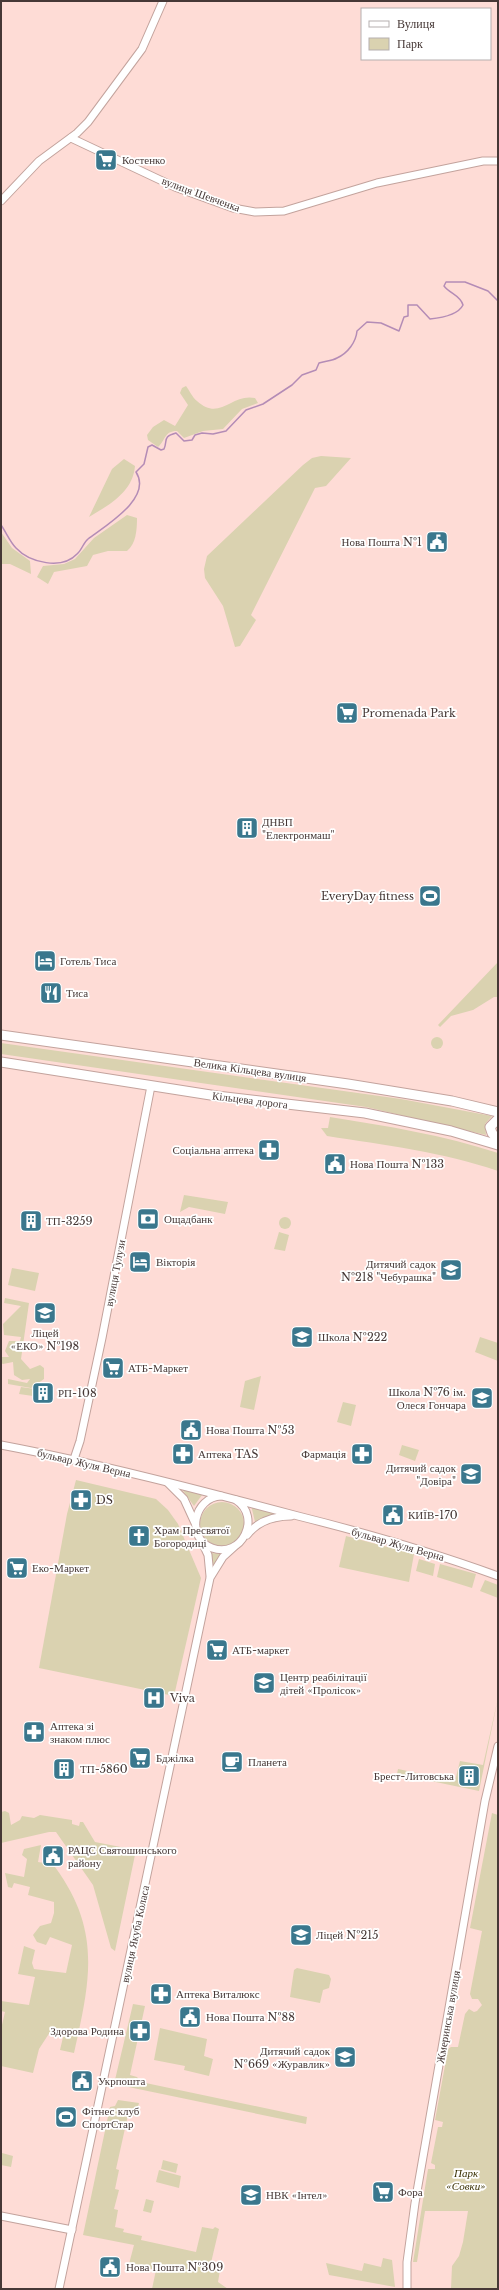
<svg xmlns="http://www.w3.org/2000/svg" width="499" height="2290" font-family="'Libre Baskerville',serif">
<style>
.green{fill:#dad2b0}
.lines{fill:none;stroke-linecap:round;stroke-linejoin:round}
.stream{stroke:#b48cb6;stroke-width:1.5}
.secondary-casing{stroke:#c3a39d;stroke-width:9}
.highway-casing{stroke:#c3a39d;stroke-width:11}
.secondary{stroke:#fff;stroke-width:7}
.highway{stroke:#fff;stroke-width:9}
.labels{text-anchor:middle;stroke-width:3.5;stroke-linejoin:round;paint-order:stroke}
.poi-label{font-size:11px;fill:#463836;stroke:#fff;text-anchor:start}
.street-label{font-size:11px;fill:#463836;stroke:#fff}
.park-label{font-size:11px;font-style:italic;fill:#382f00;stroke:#fff}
</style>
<rect width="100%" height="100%" fill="#fedcd6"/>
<!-- green -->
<g class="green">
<path d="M186,386C190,391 192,397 197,401C220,422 231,393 255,398L258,403L242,409L223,429L203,431L184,438L177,431C164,431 166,440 158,447L148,440L147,435L153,427L164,420L175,426L188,405L180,393L182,388Z"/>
<path d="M321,456L351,458L326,486L315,488L251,615L256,620L240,646L235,647L223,606L205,578L204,569L207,556L303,465L312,458Z"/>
<path d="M124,459L135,466C133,492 109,505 89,517L112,469Z"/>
<path d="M127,515L137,518C137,530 136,544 127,551H108L93,555L87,566L54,572L48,584L37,577L43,566L64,564L75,559L94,538Z"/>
<path d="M1,532L12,548L30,561L31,574L10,564H1Z"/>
<path d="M498,962V997H494L473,1010L451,1016L440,1027L438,1025Z"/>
<circle cx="437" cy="1043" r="6"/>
<path d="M1,1043L401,1099L492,1116L485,1124L486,1135L366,1107L1,1054Z"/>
<path d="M330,1117C387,1126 443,1135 498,1153V1171C443,1152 384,1145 327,1136L321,1128H328Z"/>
<path d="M184,1195L228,1202L225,1214L189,1207L180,1212Z"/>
<circle cx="285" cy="1223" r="6"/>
<path d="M279,1232L289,1235L285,1251L274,1249Z"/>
<path d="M12,1268L39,1273L35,1291L8,1285Z"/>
<path d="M5,1298L29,1303L21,1359L30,1369L40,1365L44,1368V1379L31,1388L8,1384V1379L27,1383L30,1379L22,1380L14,1375L13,1362L3,1364L1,1363V1357H9L5,1351L9,1341H20L21,1337L4,1335L3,1324L21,1306L4,1303Z"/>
<path d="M480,1337L498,1343V1361L475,1352Z"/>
<path d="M261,1376L254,1410L240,1407L245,1381Z"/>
<path d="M21,1387L35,1389L33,1396L19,1394Z"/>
<path d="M343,1402L356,1405L351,1426L337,1422Z"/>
<path d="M402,1445L419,1450L415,1461L399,1455Z"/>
<path d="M76,1480L156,1499L168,1510L178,1524L201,1578L174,1696L39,1668L67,1514Z"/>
<path d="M181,1488L202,1495L194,1506Z"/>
<circle cx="222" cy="1524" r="22"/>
<path d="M251,1505L279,1512L255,1522Z"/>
<path d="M346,1536L414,1554L409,1582L339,1567Z"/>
<path d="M211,1553L221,1554L213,1566Z"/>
<path d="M419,1559L435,1564L433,1576L416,1571Z"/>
<path d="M440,1564L476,1574L472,1588L437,1577Z"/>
<path d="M485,1580L498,1585V1598L480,1591Z"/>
<path d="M498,1698L479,1791L397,1774L398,1769L455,1781L460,1761L483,1765Z"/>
<path d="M5,1811L9,1813L11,1825L20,1820L22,1816L34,1818L40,1815L72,1820V1824L79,1826L80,1822H83L95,1842L136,1850L115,1951L111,1948L93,1885L56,1832H49L1,1843V1812Z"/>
<path d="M492,1813L498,1815V2289H451L452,2266L459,2256L463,2242L468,2211H425L417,2262H413L428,2169H435V2165L431,2163L438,2127H442L443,2122L435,2120L448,2049L451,2047H458L465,2014L469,2009L474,2012L477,2011L482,2005L478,1999H472L470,1994L482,1931L470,1928Z"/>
<path d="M41,1845L38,1862L50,1864L55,1860L58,1864L55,1867C102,1931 90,1981 74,2053L60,2050L64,2033L50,2032L39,2049L33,2073L1,2066V2029L5,2012L1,2011V2001L29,2005L35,1977L18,1974L24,1946L35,1950L32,1963L34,1969L66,1973L72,1945L50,1937L46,1945L37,1942L33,1935L40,1926L51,1923L54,1913V1902L28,1895L30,1887L14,1883L12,1888L8,1887L5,1873L24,1877L27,1859L22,1855L24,1849Z"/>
<path d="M297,1968L329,1975L331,1979L329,1988L323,1990L320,2003L290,1997L294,1970Z"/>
<path d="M133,2004L145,2006L130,2075L137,2077L141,2082L307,2117L306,2124L114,2084Z"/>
<path d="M160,2028L207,2039L204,2056L213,2059L209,2076L184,2070L185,2066L154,2060Z"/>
<path d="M118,2100L139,2103L136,2116L128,2115L116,2169L119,2170L115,2189L119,2190L114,2209L118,2210L115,2227L124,2229L123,2232L142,2236L141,2240L196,2252L202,2227L213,2229L215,2227L219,2229L210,2267L220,2270L218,2282L228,2289H152L156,2270L129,2264L134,2245L83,2235L110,2107L115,2106Z"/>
<path d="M2,2153L13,2156L11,2167L1,2165Z"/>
<path d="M163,2160L178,2164L176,2173L161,2169Z"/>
<path d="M159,2170L181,2176L179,2188L156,2182Z"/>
<path d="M146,2199L154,2201L151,2213L143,2211Z"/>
<path d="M383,2258L392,2260L395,2287L329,2275L326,2263L362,2271L364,2263L381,2267Z"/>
</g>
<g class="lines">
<!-- stream -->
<path class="stream" d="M1,525C6,532 10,542 16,548C30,563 62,570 77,554C82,550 83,543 88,539C105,526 153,498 136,472L144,464L148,447L152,445L161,450L164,449C168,440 162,437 176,433L184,441L192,440L195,435L202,433L213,434L226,431L246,410L263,404L292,385L302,375L316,370L319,363C325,361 332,361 337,358C348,353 356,342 357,331L367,322L381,323L399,331L404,317L408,316V305H417L430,319C440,318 458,315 463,305C460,295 450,294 444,286L446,282H465L488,291L498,301"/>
<!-- secondary casing -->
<g class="secondary-casing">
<g id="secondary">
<path d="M71,138L175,187L233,208L255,212L284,211L377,183L483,161H498"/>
<path d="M1,201L39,161L77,133L88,122L142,49L163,1"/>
<path d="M1,1445C101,1464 200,1490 298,1516C366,1533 432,1552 498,1576"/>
<path d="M74,1459L80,1441L102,1338L151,1086"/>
<path d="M168,1483L184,1499L195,1523"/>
<path d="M221,1496C194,1497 185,1538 212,1548C242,1559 262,1517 236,1500"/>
<path d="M247,1535C258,1521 274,1516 291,1516"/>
<path d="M202,1542L208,1555L210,1576"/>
<path d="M1,2216L72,2230"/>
<path d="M59,2289L210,1578L223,1557L234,1547"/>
<path d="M407,2289V2262L415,2203L485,1801L498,1746"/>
</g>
</g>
<!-- highway casing -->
<g class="highway-casing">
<g id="highway">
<path d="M1,1035L348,1084L452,1101L498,1112"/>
<path d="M1,1062L217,1096L365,1113L451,1131L498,1145"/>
<path d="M498,1119L490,1127L492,1133L498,1140"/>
</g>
</g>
<!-- secondary -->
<use href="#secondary" class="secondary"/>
<!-- highway -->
<use href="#highway" class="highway"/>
</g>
<!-- icons -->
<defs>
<g id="supermarket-square" transform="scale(1.15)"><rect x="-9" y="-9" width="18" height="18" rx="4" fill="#3a778d" stroke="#fff"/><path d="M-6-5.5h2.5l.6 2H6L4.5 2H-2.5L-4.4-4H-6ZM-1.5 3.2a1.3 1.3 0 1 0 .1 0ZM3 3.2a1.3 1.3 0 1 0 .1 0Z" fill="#fff"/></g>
<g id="civic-square" transform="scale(1.15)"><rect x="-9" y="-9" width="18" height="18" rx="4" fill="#3a778d" stroke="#fff"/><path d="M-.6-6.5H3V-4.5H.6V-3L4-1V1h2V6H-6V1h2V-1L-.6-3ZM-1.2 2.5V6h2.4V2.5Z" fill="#fff"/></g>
<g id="building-square" transform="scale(1.15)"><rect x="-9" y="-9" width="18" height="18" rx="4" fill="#3a778d" stroke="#fff"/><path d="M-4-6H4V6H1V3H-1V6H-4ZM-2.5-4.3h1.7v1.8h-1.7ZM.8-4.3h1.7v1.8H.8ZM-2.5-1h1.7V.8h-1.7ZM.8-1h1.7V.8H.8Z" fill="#fff"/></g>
<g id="stadium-square" transform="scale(1.15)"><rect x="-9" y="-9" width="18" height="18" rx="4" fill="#3a778d" stroke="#fff"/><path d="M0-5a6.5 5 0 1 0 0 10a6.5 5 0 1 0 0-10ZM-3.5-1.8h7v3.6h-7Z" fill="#fff"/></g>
<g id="hotel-square" transform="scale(1.15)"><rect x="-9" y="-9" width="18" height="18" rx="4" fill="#3a778d" stroke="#fff"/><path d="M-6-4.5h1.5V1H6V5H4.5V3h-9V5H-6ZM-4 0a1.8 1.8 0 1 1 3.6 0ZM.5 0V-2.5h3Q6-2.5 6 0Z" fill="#fff"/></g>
<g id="restaurant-square" transform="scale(1.15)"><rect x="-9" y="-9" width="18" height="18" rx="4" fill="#3a778d" stroke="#fff"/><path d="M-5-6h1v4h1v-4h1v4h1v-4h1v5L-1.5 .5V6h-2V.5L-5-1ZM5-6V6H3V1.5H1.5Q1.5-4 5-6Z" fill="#fff"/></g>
<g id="pharmacy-square" transform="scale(1.15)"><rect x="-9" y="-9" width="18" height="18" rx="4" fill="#3a778d" stroke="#fff"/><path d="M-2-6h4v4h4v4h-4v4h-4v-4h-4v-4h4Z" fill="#fff"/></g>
<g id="bank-square" transform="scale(1.15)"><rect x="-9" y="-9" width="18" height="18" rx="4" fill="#3a778d" stroke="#fff"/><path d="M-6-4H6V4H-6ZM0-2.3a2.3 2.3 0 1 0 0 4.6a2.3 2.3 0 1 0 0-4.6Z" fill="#fff"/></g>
<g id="school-square" transform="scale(1.15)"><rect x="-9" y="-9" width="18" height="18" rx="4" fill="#3a778d" stroke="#fff"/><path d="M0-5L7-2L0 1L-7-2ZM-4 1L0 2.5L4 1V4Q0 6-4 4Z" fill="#fff"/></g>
<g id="church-square" transform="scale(1.15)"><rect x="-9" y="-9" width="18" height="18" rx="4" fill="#3a778d" stroke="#fff"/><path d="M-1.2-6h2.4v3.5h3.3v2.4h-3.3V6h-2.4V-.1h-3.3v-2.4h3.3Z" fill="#fff"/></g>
<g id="hospital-square" transform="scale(1.15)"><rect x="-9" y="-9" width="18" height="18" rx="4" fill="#3a778d" stroke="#fff"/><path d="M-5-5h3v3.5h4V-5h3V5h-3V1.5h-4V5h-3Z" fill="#fff"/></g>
<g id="cafe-square" transform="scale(1.15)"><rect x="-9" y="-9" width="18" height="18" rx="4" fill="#3a778d" stroke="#fff"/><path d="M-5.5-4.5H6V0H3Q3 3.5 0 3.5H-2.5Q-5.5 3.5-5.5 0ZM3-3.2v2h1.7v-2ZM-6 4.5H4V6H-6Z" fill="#fff"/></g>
</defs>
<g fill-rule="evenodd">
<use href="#supermarket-square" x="106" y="160"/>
<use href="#civic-square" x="437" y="542"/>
<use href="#supermarket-square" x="347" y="713"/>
<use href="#building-square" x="247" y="828"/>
<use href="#stadium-square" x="430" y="896"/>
<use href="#hotel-square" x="45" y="961"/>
<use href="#restaurant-square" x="51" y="993"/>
<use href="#pharmacy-square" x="269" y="1150"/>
<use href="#civic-square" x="335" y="1164"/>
<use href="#bank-square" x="148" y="1219"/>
<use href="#building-square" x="31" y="1221"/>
<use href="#hotel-square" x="140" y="1262"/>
<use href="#school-square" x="451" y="1270"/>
<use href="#school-square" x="45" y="1313"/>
<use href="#school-square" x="302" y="1337"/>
<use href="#supermarket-square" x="113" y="1368"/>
<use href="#building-square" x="43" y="1393"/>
<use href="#school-square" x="482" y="1398"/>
<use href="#civic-square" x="191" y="1430"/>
<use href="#pharmacy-square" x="183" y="1454"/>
<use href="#pharmacy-square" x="362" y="1454"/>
<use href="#school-square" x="471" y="1474"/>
<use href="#pharmacy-square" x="81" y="1500"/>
<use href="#civic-square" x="393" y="1515"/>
<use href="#church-square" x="139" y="1536"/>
<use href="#supermarket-square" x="17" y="1568"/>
<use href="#supermarket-square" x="217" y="1650"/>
<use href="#school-square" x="264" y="1683"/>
<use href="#hospital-square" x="154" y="1698"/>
<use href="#pharmacy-square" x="34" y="1732"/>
<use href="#supermarket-square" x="140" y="1758"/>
<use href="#cafe-square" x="232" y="1762"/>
<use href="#building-square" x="64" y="1769"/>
<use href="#building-square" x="469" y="1776"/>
<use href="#civic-square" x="53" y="1856"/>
<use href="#school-square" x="301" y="1935"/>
<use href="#pharmacy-square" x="161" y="1994"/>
<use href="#civic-square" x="190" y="2017"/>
<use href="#pharmacy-square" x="140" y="2031"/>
<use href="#school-square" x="345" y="2057"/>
<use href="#civic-square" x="82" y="2081"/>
<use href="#stadium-square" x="66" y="2117"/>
<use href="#supermarket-square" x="383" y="2192"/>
<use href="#school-square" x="251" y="2195"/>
<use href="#civic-square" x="110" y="2267"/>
</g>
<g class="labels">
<!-- poi labels -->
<g class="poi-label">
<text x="122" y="164">Костенко</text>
<text x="422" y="546" text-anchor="end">Нова Пошта №1</text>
<text x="362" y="717">Promenada Park</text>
<text x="262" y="826">ДНВП<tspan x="262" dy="13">"Електронмаш"</tspan></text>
<text x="414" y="900" text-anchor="end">EveryDay fitness</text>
<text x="60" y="965">Готель Тиса</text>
<text x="66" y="997">Тиса</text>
<text x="254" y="1154" text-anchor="end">Соціальна аптека</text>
<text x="350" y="1168">Нова Пошта №133</text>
<text x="164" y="1223">Ощадбанк</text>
<text x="46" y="1225">ТП-3259</text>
<text x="156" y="1266">Вікторія</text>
<text x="436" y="1268" text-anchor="end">Дитячий садок<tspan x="436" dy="13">№218 "Чебурашка"</tspan></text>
<text x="45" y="1337" text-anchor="middle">Ліцей<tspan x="45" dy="13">«ЕКО» №198</tspan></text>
<text x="318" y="1341">Школа №222</text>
<text x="128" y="1372">АТБ-Маркет</text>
<text x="466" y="1396" text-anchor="end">Школа №76 ім.<tspan x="466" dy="13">Олеся Гончара</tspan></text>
<text x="58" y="1397">РП-108</text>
<text x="206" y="1434">Нова Пошта №53</text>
<text x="198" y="1458">Аптека TAS</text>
<text x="346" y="1458" text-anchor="end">Фармація</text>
<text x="456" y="1472" text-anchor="end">Дитячий садок<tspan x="456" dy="13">"Довіра"</tspan></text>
<text x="96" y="1504">DS</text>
<text x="408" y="1519">КИЇВ-170</text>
<text x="154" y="1534">Храм Пресвятої<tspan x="154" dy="13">Богородиці</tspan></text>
<text x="32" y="1572">Еко-Маркет</text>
<text x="232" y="1654">АТБ-маркет</text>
<text x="280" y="1681">Центр реабілітації<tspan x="280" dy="13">дітей «Пролісок»</tspan></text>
<text x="170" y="1702">Viva</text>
<text x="50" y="1730">Аптека зі<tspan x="50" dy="13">знаком плюс</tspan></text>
<text x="156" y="1762">Бджілка</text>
<text x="248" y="1766">Планета</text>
<text x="80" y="1773">ТП-5860</text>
<text x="454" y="1780" text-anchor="end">Брест-Литовська</text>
<text x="68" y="1854">РАЦС Святошинського<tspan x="68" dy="13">району</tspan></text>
<text x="316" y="1939">Ліцей №215</text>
<text x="176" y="1998">Аптека Виталюкс</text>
<text x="206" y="2021">Нова Пошта №88</text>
<text x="124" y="2035" text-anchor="end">Здорова Родина</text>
<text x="330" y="2055" text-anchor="end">Дитячий садок<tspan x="330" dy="13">№669 «Журавлик»</tspan></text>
<text x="98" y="2085">Укрпошта</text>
<text x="82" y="2115">Фітнес клуб<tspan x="82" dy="13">СпортСтар</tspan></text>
<text x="398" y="2196">Фора</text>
<text x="266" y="2199">НВК «Інтел»</text>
<text x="126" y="2271">Нова Пошта №309</text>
</g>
<!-- street labels -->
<g class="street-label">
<text transform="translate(201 194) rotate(20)" y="4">вулиця Шевченка</text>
<text transform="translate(250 1070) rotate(8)" y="4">Велика Кільцева вулиця</text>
<text transform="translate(250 1100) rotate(7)" y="4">Кільцева дорога</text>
<text transform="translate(115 1273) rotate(-79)" y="4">вулиця Тулузи</text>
<text transform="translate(84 1463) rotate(13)" y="4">бульвар Жуля Верна</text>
<text transform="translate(398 1544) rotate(16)" y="4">бульвар Жуля Верна</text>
<text transform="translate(135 1934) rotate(-78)" y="4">вулиця Якуба Коласа</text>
<text transform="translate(448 2017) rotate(-80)" y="4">Жмеринська вулиця</text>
</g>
<!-- park labels -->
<g class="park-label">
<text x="466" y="2177">Парк<tspan x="466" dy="13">«Совки»</tspan></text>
</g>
</g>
<!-- border -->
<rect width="499" height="2290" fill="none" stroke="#463836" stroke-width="4"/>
<!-- legend -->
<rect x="361" y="8" width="130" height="52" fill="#ffffff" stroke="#b5afaf"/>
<rect x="369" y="21" width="20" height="6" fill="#ffffff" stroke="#b5afaf"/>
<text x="397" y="28" font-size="12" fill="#463836">Вулиця</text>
<rect x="369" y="38" width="20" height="12" fill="#dad2b0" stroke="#b5afaf"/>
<text x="397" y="48" font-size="12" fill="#463836">Парк</text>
</svg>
